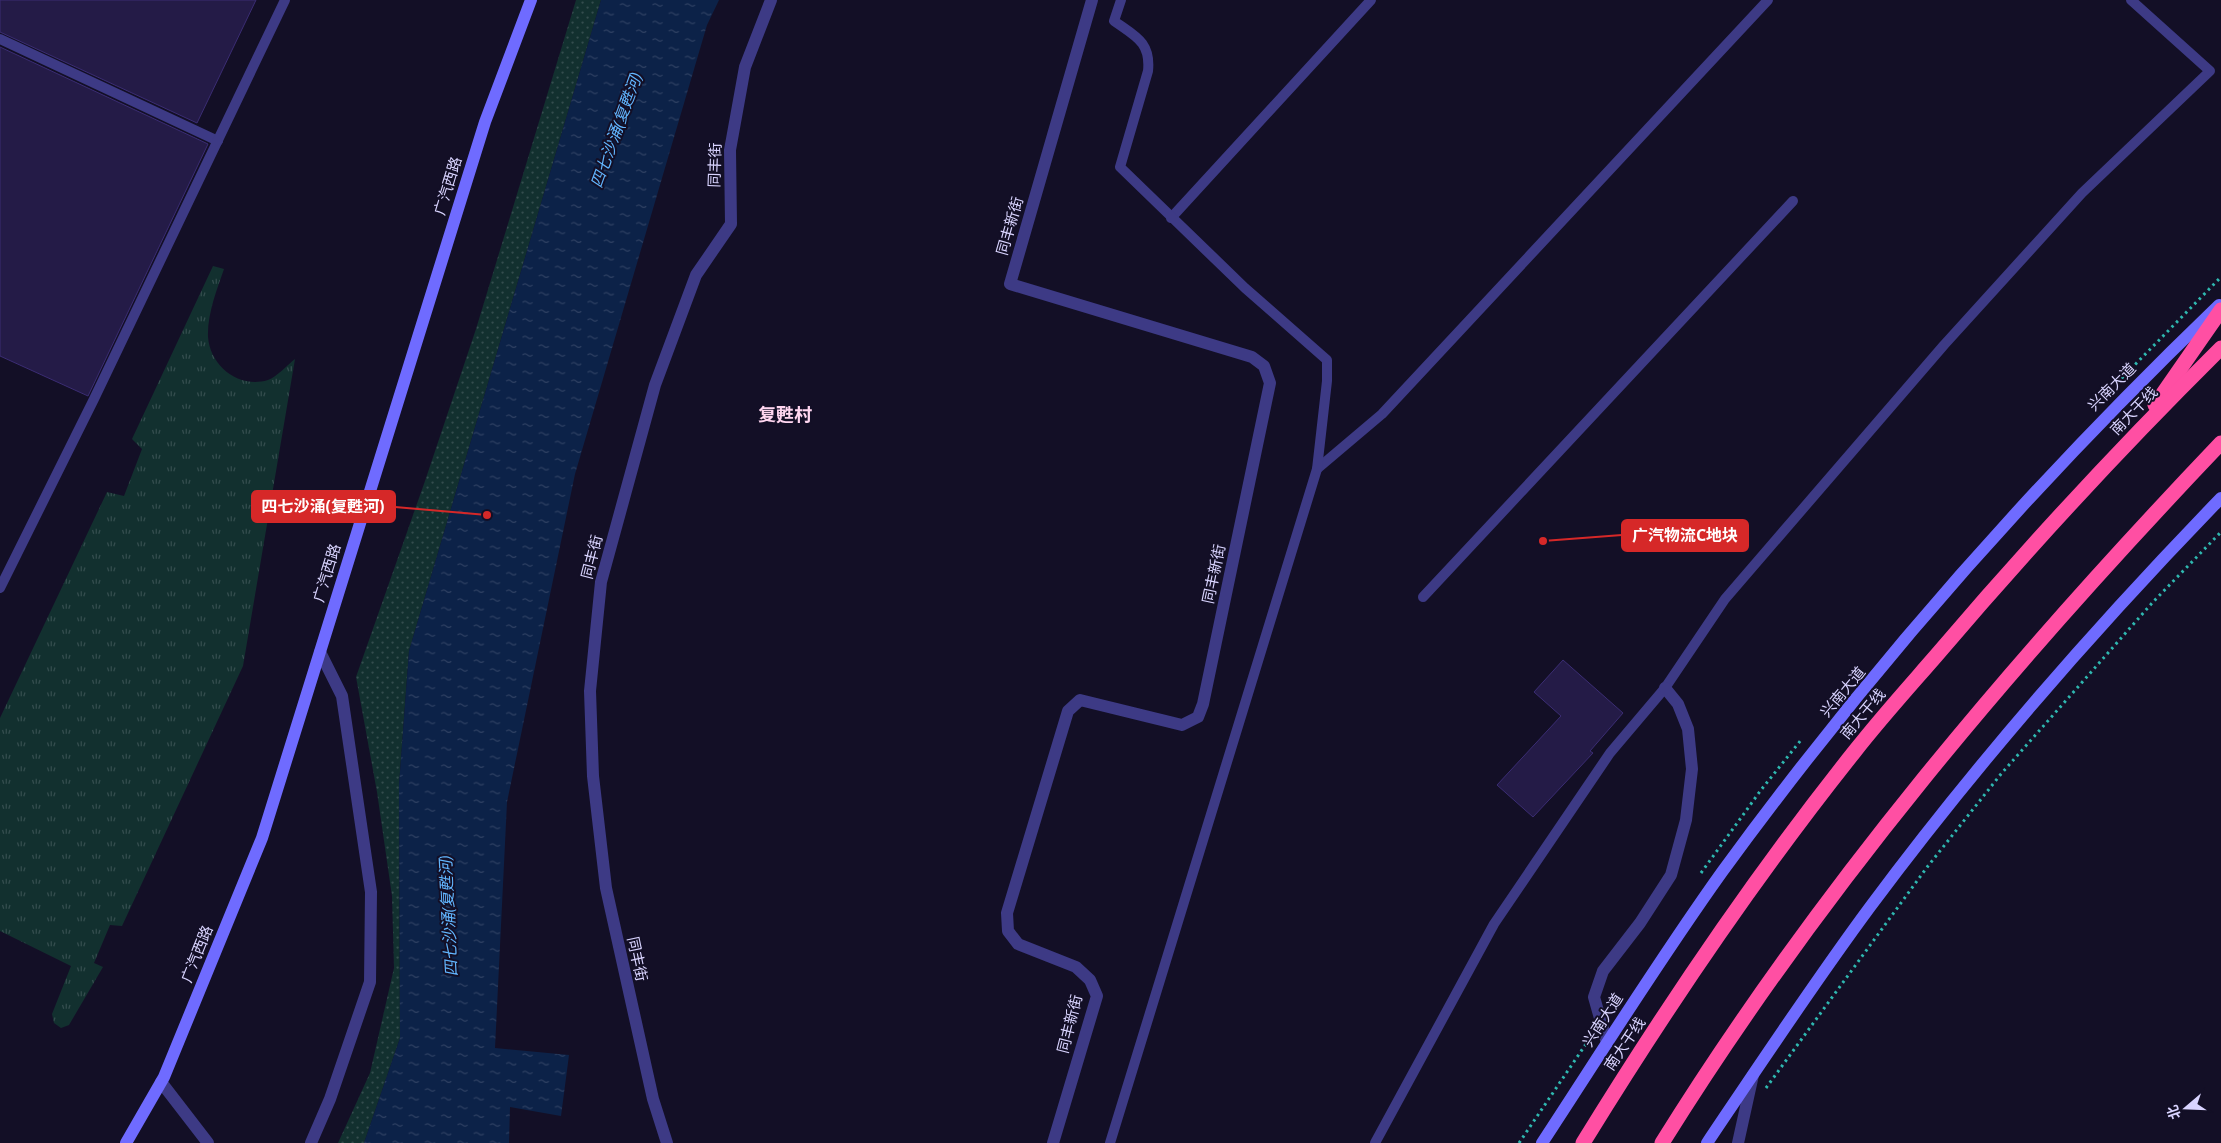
<svg xmlns="http://www.w3.org/2000/svg" width="2221" height="1143" font-family="'Open Sans','Noto Sans SC',sans-serif">
<style>
.grass{fill:url(#grass-tufts)}
.park{fill:url(#park-dots)}
.water{fill:url(#water-ripples)}
.building{fill:#241b47;stroke:#3b2d73}
.lines{fill:none;stroke-linecap:round;stroke-linejoin:round}
.path{stroke:#2fb8b0;stroke-width:3;stroke-dasharray:2.5 4;stroke-linecap:butt}
.lane{stroke:#3d3a85;stroke-width:10}
.street{stroke:#3d3a85;stroke-width:12}
.secondary{stroke:#6f6bff;stroke-width:12}
.highway{stroke:#ff4fa3;stroke-width:15}
.labels{text-anchor:middle;stroke-width:4;stroke-linejoin:round;paint-order:stroke}
.street-label{font-size:15px;fill:#d9d4ff;stroke:#130f26}
.water-label{font-size:16px;font-style:italic;fill:#62b6ff;stroke:#130f26}
.quarter-label{font-size:18px;font-weight:bold;fill:#ffd6f0;stroke:#130f26}
.leader{fill:none;stroke:#d62828;stroke-width:2}
.callout-dot{fill:#d62828;stroke:#130f26;stroke-width:2}
.callout{fill:#d62828;stroke:#d62828;stroke-width:2}
.callout-label{font-size:16px;text-anchor:middle;font-weight:bold;fill:#fff}
</style>
<defs>
<pattern id="grass-tufts" width="24" height="20" patternUnits="userSpaceOnUse" patternTransform="scale(1.25)"><rect width="24" height="20" fill="#12302f"/><path d="M3 7l-1-3M5 7V3M7 7l1-3M15 17l-1-3M17 17v-4M19 17l1-3" fill="none" stroke="#344d4e"/></pattern>
<pattern id="park-dots" width="8" height="8" patternUnits="userSpaceOnUse" patternTransform="scale(1.25)"><rect width="8" height="8" fill="#12302f"/><path d="M2 2h.1M6 6h.1" fill="none" stroke="#344d4e" stroke-width="1.8" stroke-linecap="round"/></pattern>
<pattern id="water-ripples" width="26" height="14" patternUnits="userSpaceOnUse" patternTransform="scale(1.25)"><rect width="26" height="14" fill="#0c2248"/><path d="M2 4q2-2 4 0t4 0M15 11q2-2 4 0t4 0" fill="none" stroke="#2f4163"/></pattern>
</defs>
<rect width="100%" height="100%" fill="#130f26"/>
<!-- grass -->
<path class="grass" d="M213,266L224,269C217,289 207,315 208,337C210,366 239,389 268,380C277,377 287,365 295,359L243,666L122,926L110,925L94,963L103,967L69,1025L61,1028L54,1023L52,1014L71,966L0,931V718L107,492L124,496L142,449L132,439Z"/>
<!-- park -->
<path class="park" d="M576,0H601L409,651L399,785L400,1038L364,1143H338L370,1073L394,968L392,896L377,792L356,677L425,481L476,329Z"/>
<!-- water -->
<path class="water" d="M601,0H719L707,25L575,474L507,802L495,1048L569,1055L561,1116L510,1107L509,1143H364L400,1038L399,785L409,651Z"/>
<!-- building -->
<g class="building">
<path d="M0,0H256L197,123L0,32Z"/>
<path d="M0,47L208,144L88,396L0,356Z"/>
<path d="M1563,660L1623,713L1590,751L1593,753L1533,817L1497,785L1561,716L1534,692Z"/>
</g>
<g class="lines">
<!-- path -->
<g class="path">
<path d="M2117,383L2221,277"/>
<path d="M1701,873L1761,790L1801,740"/>
<path d="M1766,1088L1928,866L2001,774L2153,602L2221,532"/>
<path d="M1519,1143L1590,1038"/>
</g>
<!-- lane -->
<g class="lane">
<path d="M0,39L218,141"/>
<path d="M1171,218L1371,0"/>
<path d="M1317,469L1382,414L1768,0"/>
<path d="M0,588L94,399L285,0"/>
<path d="M1423,597L1793,201"/>
<path d="M1110,1143L1317,469L1327,381V360L1245,288L1120,167L1148,71C1151,42 1135,36 1114,21L1121,0"/>
<path d="M1375,1143L1494,924L1610,753L1665,688L1725,599L1944,345L2082,193L2210,71L2131,0"/>
</g>
<!-- street -->
<g class="street">
<path d="M1607,1043L1594,997L1603,971L1640,923L1671,875L1686,820L1692,769L1688,729L1678,704L1665,688"/>
<path d="M161,1082L208,1143"/>
<path d="M311,1143L330,1099L370,982L371,892L342,696L320,652"/>
<path d="M667,1143L653,1099L606,888L593,776L590,691L601,582L655,385L696,275L731,224L730,150L745,67L771,0"/>
<path d="M1053,1143L1097,996L1090,980L1076,967L1018,944L1008,931L1007,913L1068,711L1080,700L1182,725L1198,717L1203,704L1270,383L1264,366L1252,357L1010,284L1092,0"/>
<path d="M1738,1143L1753,1075"/>
</g>
<!-- secondary -->
<g class="secondary">
<path d="M126,1143L164,1077L262,838L485,122L531,0"/>
<path d="M1542,1143C1601,1053 1659,960 1722,872C1870,669 2038,479 2219,305"/>
<path d="M1707,1143C1760,1064 1813,984 1870,907C1977,763 2096,627 2221,498"/>
</g>
<!-- highway -->
<g class="highway">
<path d="M2155,405L2221,310"/>
<path d="M1583,1143C1666,1008 1756,875 1855,751C1880,719 1908,688 1935,657C2026,550 2121,447 2221,348"/>
<path d="M1662,1143C1820,889 2015,659 2221,443"/>
</g>
</g>
<g class="labels">
<!-- street labels -->
<g class="street-label">
<text transform="translate(715 165) rotate(-88)" y="5">同丰街</text>
<text transform="translate(448 186) rotate(-73)" y="5">广汽西路</text>
<text transform="translate(1010 226) rotate(-74)" y="5">同丰新街</text>
<text transform="translate(2112 387) rotate(-45)" y="5">兴南大道</text>
<text transform="translate(2134 411) rotate(-46)" y="5">南大干线</text>
<text transform="translate(592 557) rotate(-76)" y="5">同丰街</text>
<text transform="translate(327 573) rotate(-73)" y="5">广汽西路</text>
<text transform="translate(1214 574) rotate(-78)" y="5">同丰新街</text>
<text transform="translate(1843 692) rotate(-50)" y="5">兴南大道</text>
<text transform="translate(1863 714) rotate(-50)" y="5">南大干线</text>
<text transform="translate(197 954) rotate(-68)" y="5">广汽西路</text>
<text transform="translate(637 959) rotate(78)" y="5">同丰街</text>
<text transform="translate(1603 1020) rotate(-57)" y="5">兴南大道</text>
<text transform="translate(1070 1024) rotate(-76)" y="5">同丰新街</text>
<text transform="translate(1625 1044) rotate(-56)" y="5">南大干线</text>
</g>
<!-- water labels -->
<g class="water-label">
<text transform="translate(616 130) rotate(-70)" y="6">四七沙涌(复甦河)</text>
<text transform="translate(448 916) rotate(-93)" y="6">四七沙涌(复甦河)</text>
</g>
<!-- quarter labels -->
<g class="quarter-label">
<text x="785" y="421">复甦村</text>
</g>
</g>
<!-- callouts -->
<path class="leader" d="M487 515L395 507M1543 541L1622 535"/>
<g class="callout-dot">
<circle cx="487" cy="515" r="5"/>
<circle cx="1543" cy="541" r="5"/>
</g>
<g class="callout">
<rect x="252" y="491" width="143" height="31" rx="5"/>
<rect x="1622" y="520" width="126" height="31" rx="5"/>
</g>
<g class="callout-label">
<text x="323" y="512">四七沙涌(复甦河)</text>
<text x="1685" y="541">广汽物流C地块</text>
</g>
<!-- north arrow -->
<g transform="translate(2186 1108) rotate(251)" stroke="#130f26" stroke-width="4" paint-order="stroke">
<path d="M0-4L9 19L0 12L-9 19Z" fill="#d9d4ff"/>
<text y="-8" font-size="14" font-weight="bold" text-anchor="middle" fill="#d9d4ff">北</text>
</g>
</svg>
